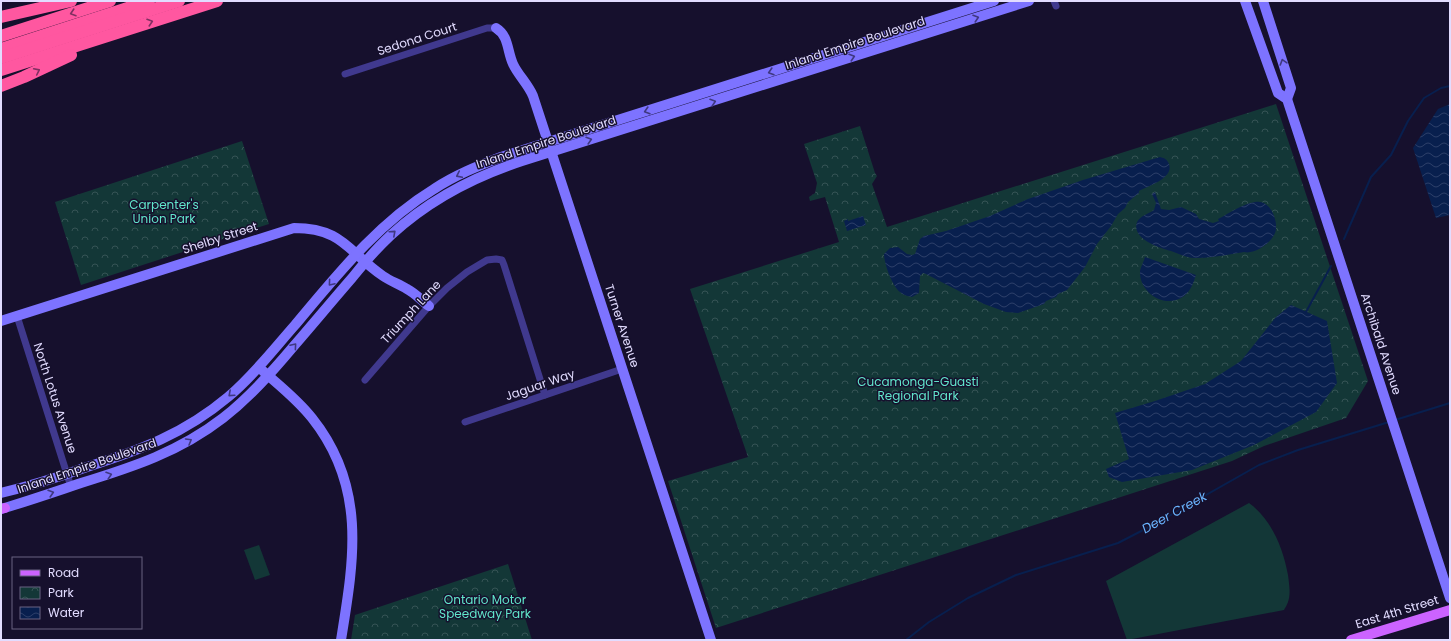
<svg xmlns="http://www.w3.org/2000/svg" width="1451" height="641" font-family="Poppins,sans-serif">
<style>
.grass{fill:#133737}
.park{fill:url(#park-crowns)}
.water{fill:url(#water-waves)}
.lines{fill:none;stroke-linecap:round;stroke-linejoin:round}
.stream{stroke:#081f4e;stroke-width:2}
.street{stroke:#40398e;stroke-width:7}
.secondary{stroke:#7d73ff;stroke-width:10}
.primary{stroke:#cc63ff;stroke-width:10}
.highway{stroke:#ff57a0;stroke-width:12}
.oneway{stroke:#7f3061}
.oneway2{stroke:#3f3881}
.labels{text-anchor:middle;stroke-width:3;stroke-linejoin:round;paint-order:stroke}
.street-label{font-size:12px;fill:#e2dcff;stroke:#16102d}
.park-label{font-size:12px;fill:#61e6cb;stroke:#16102d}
.water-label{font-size:13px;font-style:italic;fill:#6ab4ff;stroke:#16102d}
</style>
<defs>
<pattern id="park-crowns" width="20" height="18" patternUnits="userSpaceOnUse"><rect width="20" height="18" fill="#133737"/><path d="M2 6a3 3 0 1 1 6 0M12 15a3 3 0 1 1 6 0" fill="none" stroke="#355355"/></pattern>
<pattern id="water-waves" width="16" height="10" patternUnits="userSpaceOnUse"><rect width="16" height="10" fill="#081f4e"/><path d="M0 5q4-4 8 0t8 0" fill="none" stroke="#2c3f69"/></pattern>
</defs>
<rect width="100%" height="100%" fill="#16102d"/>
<!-- grass -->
<g class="grass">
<path d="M1249,503C1272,520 1283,548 1288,575C1289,583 1291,594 1288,602C1287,605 1285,608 1284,610L1127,640L1106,581Z"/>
<path d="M259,545L270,575L255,580L244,550Z"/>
</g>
<!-- park -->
<g class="park">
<path d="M1276,104L1368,381L1346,418L1264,446L1232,461L716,628L668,481L748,457L690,289L839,242L825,197L810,201L809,197L815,193L817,183L804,144L860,126L875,173L877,176L872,184L887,227Z"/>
<path d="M242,141L269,224L81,285L55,202Z"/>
<path d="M508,564L532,640H351L355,615Z"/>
</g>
<!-- water -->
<g class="water">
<path d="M1450,104V215L1436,218L1413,148L1438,109Z"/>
<path d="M1160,157C1164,158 1167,159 1169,164C1174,178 1149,186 1139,191V193L1128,202L1125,208L1118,214L1111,226L1097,244L1085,267L1067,290L1058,294L1056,297L1046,301L1044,304L1018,313L1006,312L984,304L926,274L923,273L920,276L919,293L912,297C907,296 903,295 900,292C892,286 884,263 884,254L890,248L898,247L907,254L912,255L915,254L920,239L924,236L946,231L990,216L1028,199L1083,180Z"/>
<path d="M1155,192L1161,209L1169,210L1181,207L1196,214L1199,219L1213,223L1219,221L1218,219C1230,213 1242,204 1255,202C1269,199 1277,217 1276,229C1275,241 1255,255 1244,252C1228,255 1211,258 1195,258C1187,258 1179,254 1171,251C1160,248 1131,239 1137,222C1140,216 1148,214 1154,210L1156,203L1152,194Z"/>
<path d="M863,216L866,225L847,231L844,221L848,219V221Z"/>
<path d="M1145,257L1196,275C1193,284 1190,293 1181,298C1163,308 1139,292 1140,271C1141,266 1144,261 1145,257Z"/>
<path d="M1291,305L1327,321L1337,383L1316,412L1254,445L1192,470L1122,482L1109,477L1106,469L1129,459L1115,413L1155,401L1205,384L1241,361L1276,317Z"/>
</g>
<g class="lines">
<!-- stream -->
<g class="stream">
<path d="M1344,239L1371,177L1391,155L1408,121L1424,98L1441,88L1450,86"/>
<path d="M1306,312L1331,266"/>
<path d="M1395,420L1450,403"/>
<path d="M906,640L929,622L968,598L1016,575L1118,543L1153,525L1259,465L1298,450L1389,422"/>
</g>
<!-- street -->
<g class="street">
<path d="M1054,1L1056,6"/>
<path d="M345,74L487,28H496"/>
<path d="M17,316L71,487"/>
<path d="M365,380L429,306L447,288L467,272L487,260L496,259L502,260L504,265L545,395"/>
<path d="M465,422L622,369"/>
</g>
<!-- secondary -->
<g class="secondary">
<path d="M1245,1L1278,93L1287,99L1450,598"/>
<path d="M1263,1L1291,88L1287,99"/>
<path d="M496,28C509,36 507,51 513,64C518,75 528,84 533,96L711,640"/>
<path d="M1,321L294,228C343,228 348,252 383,276C390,281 399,284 407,289C415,293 422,301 429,306"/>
<path d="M263,371C280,386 298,400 312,418C367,487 354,560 341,640"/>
<path d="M1,493C30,486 59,477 87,467C140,450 184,434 228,397C253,376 273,350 295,325C337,275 378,223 434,189C455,175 478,166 501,157L994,1"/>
<path d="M1,509C28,501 54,492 81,483C133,467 179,452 223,418C250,397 272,372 293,347C313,324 332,301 352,278C364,263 377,248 391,235C429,200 473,177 522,161L1029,1"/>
</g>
<!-- primary -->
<g class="primary">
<path d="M1,509L5,508"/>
<path d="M1351,640L1450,610"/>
</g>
<!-- highway -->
<g class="highway">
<path d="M1,17L71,1"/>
<path d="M1,36L110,1"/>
<path d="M1,49L149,1"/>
<path d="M1,58L179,1"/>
<path d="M1,70L217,1"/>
<path d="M1,86L24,77L71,55"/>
</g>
</g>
<!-- one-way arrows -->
<defs><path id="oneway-chevron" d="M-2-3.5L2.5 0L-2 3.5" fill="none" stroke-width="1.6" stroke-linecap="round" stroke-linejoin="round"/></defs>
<g class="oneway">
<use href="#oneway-chevron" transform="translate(73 13) rotate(162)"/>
<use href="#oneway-chevron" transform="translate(150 22) rotate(-18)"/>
<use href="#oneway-chevron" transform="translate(37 71) rotate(-26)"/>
</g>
<g class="oneway2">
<use href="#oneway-chevron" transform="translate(976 18) rotate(-18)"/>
<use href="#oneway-chevron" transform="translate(852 57) rotate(-18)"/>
<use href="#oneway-chevron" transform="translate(1283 62) rotate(-107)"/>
<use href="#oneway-chevron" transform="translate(771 72) rotate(163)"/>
<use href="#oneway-chevron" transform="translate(713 102) rotate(-18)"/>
<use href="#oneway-chevron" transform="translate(647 111) rotate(163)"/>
<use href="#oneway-chevron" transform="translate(589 140) rotate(-17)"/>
<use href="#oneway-chevron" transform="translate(459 175) rotate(154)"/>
<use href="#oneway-chevron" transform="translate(393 233) rotate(-42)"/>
<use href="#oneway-chevron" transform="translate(331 283) rotate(130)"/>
<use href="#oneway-chevron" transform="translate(294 346) rotate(-50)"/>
<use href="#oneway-chevron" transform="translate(231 394) rotate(138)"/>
<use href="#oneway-chevron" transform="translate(189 441) rotate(-30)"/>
<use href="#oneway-chevron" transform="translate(109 475) rotate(-18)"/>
<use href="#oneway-chevron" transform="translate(51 493) rotate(-17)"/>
</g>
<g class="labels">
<!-- street labels -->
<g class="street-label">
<text transform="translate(417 39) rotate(-18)" y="4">Sedona Court</text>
<text transform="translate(855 43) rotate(-18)" y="4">Inland Empire Boulevard</text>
<text transform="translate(546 142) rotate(-18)" y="4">Inland Empire Boulevard</text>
<text transform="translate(220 238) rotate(-18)" y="4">Shelby Street</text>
<text transform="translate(411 312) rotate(-47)" y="4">Triumph Lane</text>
<text transform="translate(622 326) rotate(72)" y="4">Turner Avenue</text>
<text transform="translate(1381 344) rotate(72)" y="4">Archibald Avenue</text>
<text transform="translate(540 385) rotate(-19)" y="4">Jaguar Way</text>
<text transform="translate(55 398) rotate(72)" y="4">North Lotus Avenue</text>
<text transform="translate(87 466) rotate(-19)" y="4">Inland Empire Boulevard</text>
<text transform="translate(1397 612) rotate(-17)" y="4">East 4th Street</text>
</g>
<!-- park labels -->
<g class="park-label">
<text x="164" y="209">Carpenter's<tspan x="164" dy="14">Union Park</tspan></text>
<text x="918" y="386">Cucamonga-Guasti<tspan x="918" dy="14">Regional Park</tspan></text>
<text x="485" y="604">Ontario Motor<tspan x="485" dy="14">Speedway Park</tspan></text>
</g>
<!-- water labels -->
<g class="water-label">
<text transform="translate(1174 512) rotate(-29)" y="5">Deer Creek</text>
</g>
</g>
<!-- border -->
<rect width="1451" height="641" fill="none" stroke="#e2dcff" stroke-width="4"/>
<!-- legend -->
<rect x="12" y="557" width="130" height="72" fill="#16102d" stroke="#686281"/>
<rect x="20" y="570" width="20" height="6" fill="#cc63ff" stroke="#686281"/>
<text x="48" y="577" font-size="12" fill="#e2dcff">Road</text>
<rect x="20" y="587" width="20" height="12" fill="url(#park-crowns)" stroke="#686281"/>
<text x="48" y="597" font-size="12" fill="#e2dcff">Park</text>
<rect x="20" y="607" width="20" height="12" fill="url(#water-waves)" stroke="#686281"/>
<text x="48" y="617" font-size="12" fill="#e2dcff">Water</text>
</svg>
